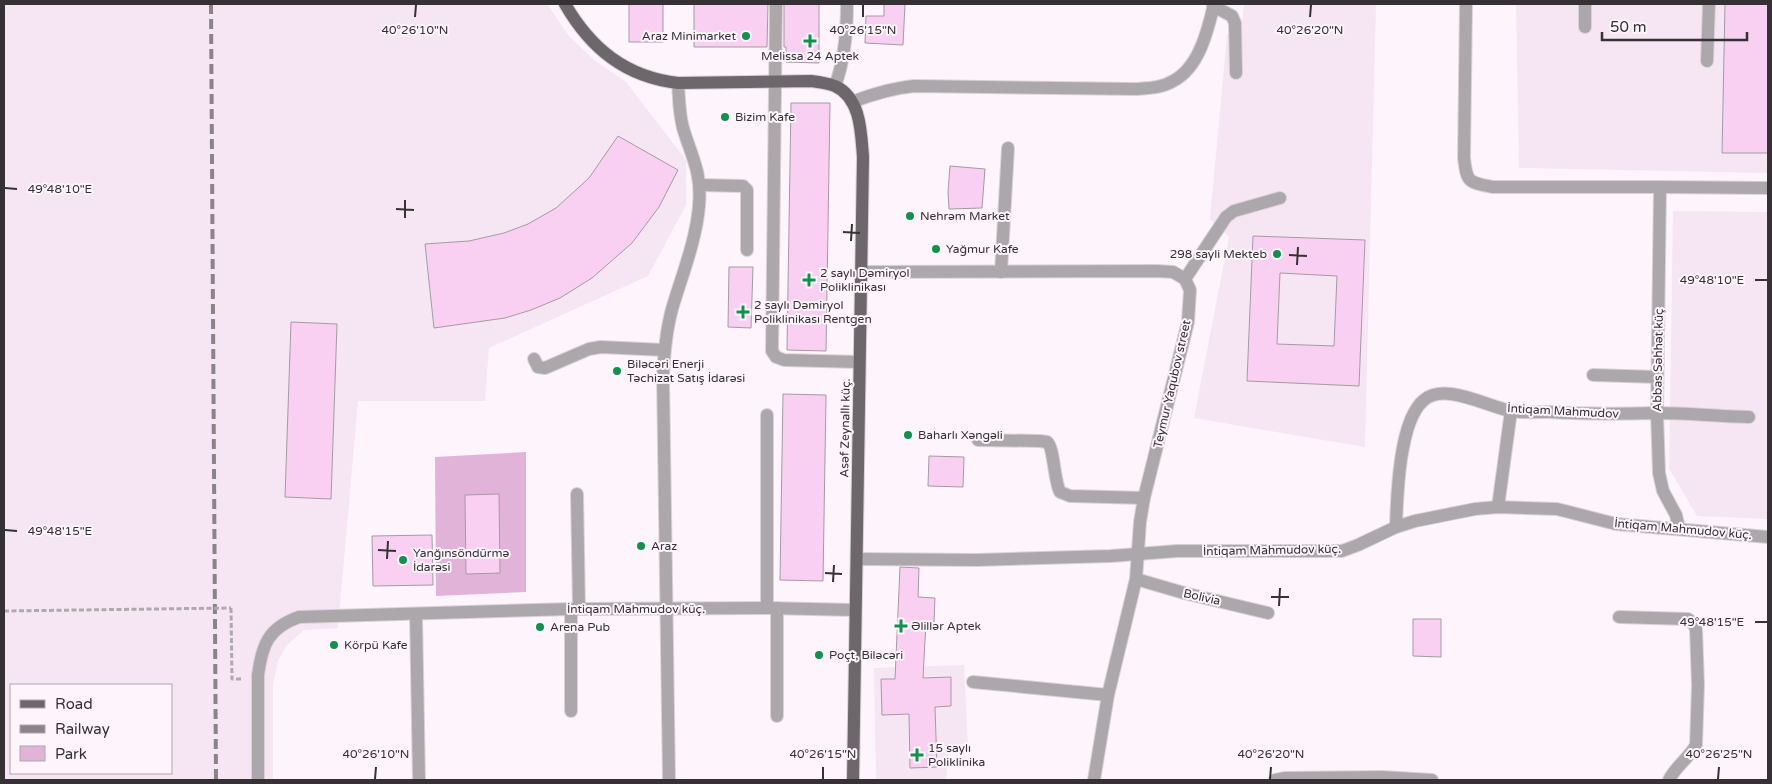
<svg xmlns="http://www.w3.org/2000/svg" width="1772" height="784" font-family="'Varela Round',sans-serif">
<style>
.built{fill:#f6e6f3;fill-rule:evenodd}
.green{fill:#e1b3d8}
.building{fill:#f9d0f1;stroke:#a49ba2;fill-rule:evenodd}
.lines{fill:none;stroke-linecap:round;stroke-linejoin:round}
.minor-casing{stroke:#dad1d8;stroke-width:14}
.major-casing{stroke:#dad1d8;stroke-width:14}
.path{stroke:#b0a8ae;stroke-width:3;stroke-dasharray:5 2.5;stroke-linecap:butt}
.minor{stroke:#aba7ab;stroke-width:12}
.major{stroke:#6d666b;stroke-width:12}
.rail{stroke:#8a8489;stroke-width:4;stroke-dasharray:10 5;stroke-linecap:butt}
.path-bridge{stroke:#b0a8ae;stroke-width:3;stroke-dasharray:5 2.5;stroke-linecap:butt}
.ticks{fill:none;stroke:#353134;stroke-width:2}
.poi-dot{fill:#11914e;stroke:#fef4fc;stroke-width:2}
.labels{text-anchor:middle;stroke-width:4;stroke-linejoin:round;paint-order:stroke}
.poi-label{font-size:12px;fill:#353134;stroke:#fef4fc;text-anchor:start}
.street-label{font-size:12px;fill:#353134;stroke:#fef4fc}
.ticks-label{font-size:12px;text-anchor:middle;fill:#353134;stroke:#fef4fc;stroke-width:4;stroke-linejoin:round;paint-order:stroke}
</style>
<rect width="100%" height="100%" fill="#fef4fc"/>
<!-- built -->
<g class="built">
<path d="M4,4H547L569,36L594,60L626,82L686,160V205L648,276L489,348L485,401H358L338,628L304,630L286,646L278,661L273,684V780H4ZM11,685H171V773H11Z"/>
<path d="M1244,4H1376L1365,447L1194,418L1229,237L1210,219L1227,34L1241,33Z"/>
<path d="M1516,4H1768V173L1519,168Z"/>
<path d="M1673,211L1768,212V519L1697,516L1669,468Z"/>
<path d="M964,665L968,748L949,750L946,780H876L874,668Z"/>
</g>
<!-- green -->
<path class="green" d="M526,452V592L436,596L435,457Z"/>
<!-- building -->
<g class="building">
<rect x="629" y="4" width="34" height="38"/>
<path d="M694,4H768L767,47H694Z"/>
<path d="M784,4H819V63L786,62V47H784Z"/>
<path d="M884,4H905L903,45L865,43L866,16H884Z"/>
<path d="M1725,4H1768V153H1722Z"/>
<path d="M791,103H830L826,351L787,350Z"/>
<path d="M618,136L678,170L659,207L632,243L592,278L560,298L531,310L505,318L434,328L425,244L469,241L504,233L528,224L556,208L589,178Z"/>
<path d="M950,166L985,169L982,208L949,209L948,192Z"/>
<path d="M1253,236L1365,240L1359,386L1247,381ZM1280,273L1337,276L1334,346L1277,344Z"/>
<path d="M729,267H753L751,328L728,327Z"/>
<path d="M291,322L337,324L331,499L285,497Z"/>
<path d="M783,394L826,395L823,581L780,580Z"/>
<path d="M929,456L964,457L963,487L928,486Z"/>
<path d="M499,494L500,573L466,574L465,495Z"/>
<path d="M432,535L433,585L373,586L372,536Z"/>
<path d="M900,567L919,568L918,597L935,598L934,622H926L923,678L951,677V706L935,707L937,767L910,768L909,714L882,715L881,679H895Z"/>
<path d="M1413,619H1441V657L1413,656Z"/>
</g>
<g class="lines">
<!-- minor casing -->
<g class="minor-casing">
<g id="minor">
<path d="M776,4L772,351L776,357L784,360L859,362"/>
<path d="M1466,4L1464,158C1467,183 1468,182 1493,187H1660L1768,188"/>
<path d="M1213,6L1232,16L1235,23L1236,73"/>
<path d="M1585,27V4"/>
<path d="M1707,61L1709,4"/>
<path d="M835,86C845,59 847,32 847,4"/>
<path d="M852,102C873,94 892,88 915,86L1135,89C1148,88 1162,88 1173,81C1199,68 1208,30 1214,4"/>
<path d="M700,185L743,186L747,190V250"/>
<path d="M1660,187L1657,413L1659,473L1663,491L1676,515L1679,529"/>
<path d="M861,272L1157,271L1173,272L1185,279L1190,290L1188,322L1144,498L1140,522L1136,579L1108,695L1094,780"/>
<path d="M1001,272L1008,148"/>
<path d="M1185,279L1226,217L1234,211L1280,198"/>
<path d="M534,359L538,367L545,368L589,349L601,347L664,350"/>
<path d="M1593,375L1657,377"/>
<path d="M978,440L1040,441C1040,441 1047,442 1047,442C1054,447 1054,481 1060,492L1070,496L1144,498"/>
<path d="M577,494L579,609"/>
<path d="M1498,507L1511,411"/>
<path d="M1396,527C1397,496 1399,420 1424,400C1445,382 1488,407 1511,411C1523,413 1536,412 1549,412C1584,414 1619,414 1655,413C1686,413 1718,416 1749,417"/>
<path d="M857,559L977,560L1111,556L1177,551H1342L1358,545L1396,527L1415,521L1475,509L1498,507L1557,509L1616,524L1768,537"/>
<path d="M1136,579L1184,593L1268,613"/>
<path d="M767,608V415"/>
<path d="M571,609V711"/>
<path d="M416,615L419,780"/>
<path d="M1619,617L1688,619L1693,623L1696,629L1698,685L1696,745C1689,758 1675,767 1669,780"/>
<path d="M973,682L1108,695"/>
<path d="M777,716V608"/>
<path d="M258,780V675C262,645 268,628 299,617L571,609L767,608L855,610"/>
<path d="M669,780L663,377C664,354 666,331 672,309C682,275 696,241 699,206C702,172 692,158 683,128C679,113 679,98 678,83"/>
<path d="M1275,780L1285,778L1382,777L1432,780"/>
</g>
</g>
<!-- major casing -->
<g class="major-casing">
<path id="major" d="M565,4C591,49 626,77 678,83L811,81C819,82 827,83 835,86C861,98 861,132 863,157L853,780"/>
</g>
<!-- path -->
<path class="path" d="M231,608L232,679H241V678"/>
<!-- minor -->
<use href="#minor" class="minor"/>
<!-- major -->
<use href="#major" class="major"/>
<!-- rail -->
<path class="rail" d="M211,4L216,780"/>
<!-- path-bridge -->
<path class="path-bridge" d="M4,611L231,608"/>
</g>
<!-- ticks -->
<path class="ticks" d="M415,17L416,5M863,17V5M1310,17L1311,5M5,188L17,189M396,209L414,210M405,218V200M843,232L860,233M851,241L852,224M1289,255L1307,256M1297,265L1298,247M1755,280H1767M5,530L17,531M378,550L396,551M387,559L388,541M825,573L842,574M833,582L834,565M1271,597H1289M1279,606L1280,588M1755,622H1767M375,779L376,767M823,779V767M1270,779L1271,767M1718,779L1719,767"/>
<!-- markers -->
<g class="poi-dot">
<circle cx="746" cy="36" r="5"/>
<path d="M807.5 33.5h5v5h5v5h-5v5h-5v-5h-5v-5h5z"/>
<circle cx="725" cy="117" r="5"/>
<circle cx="910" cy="216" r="5"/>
<circle cx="936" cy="249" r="5"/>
<circle cx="1277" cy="254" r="5"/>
<path d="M806.5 272.5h5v5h5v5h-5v5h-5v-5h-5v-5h5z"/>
<path d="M740.5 304.5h5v5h5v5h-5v5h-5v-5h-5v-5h5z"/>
<circle cx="617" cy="371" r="5"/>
<circle cx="908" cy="435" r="5"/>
<circle cx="641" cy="546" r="5"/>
<circle cx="403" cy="560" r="5"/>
<path d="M898.5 618.5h5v5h5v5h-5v5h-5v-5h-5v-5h5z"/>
<circle cx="540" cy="627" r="5"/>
<circle cx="334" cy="645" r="5"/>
<circle cx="819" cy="655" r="5"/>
<path d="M914.5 747.5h5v5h5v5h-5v5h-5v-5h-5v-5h5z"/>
</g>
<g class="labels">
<!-- poi labels -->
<g class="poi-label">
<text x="736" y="40" text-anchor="end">Araz Minimarket</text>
<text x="810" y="60" text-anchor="middle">Melissa 24 Aptek</text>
<text x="735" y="121">Bizim Kafe</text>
<text x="920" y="220">Nehrəm Market</text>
<text x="946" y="253">Yağmur Kafe</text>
<text x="1267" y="258" text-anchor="end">298 sayli Mekteb</text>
<text x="820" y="277">2 saylı Dəmiryol<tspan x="820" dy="14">Poliklinikası</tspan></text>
<text x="754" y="309">2 saylı Dəmiryol<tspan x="754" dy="14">Poliklinikası Rentgen</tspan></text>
<text x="627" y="368">Biləcəri Enerji<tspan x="627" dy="14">Təchizat Satış İdarəsi</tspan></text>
<text x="918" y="439">Baharlı Xəngəli</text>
<text x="651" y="550">Araz</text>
<text x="413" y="557">Yanğınsöndürmə<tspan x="413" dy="14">İdarəsi</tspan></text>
<text x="911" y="630">Əlillər Aptek</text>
<text x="550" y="631">Arena Pub</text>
<text x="344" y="649">Körpü Kafe</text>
<text x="829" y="659">Poçt, Biləcəri</text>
<text x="928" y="752">15 saylı<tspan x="928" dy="14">Poliklinika</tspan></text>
</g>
<!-- street labels -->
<g class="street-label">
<text transform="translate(1658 360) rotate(-89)" y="4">Abbas Səhhət küç</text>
<text transform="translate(1172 384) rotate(-77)" y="4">Teymur Yaqubov street</text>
<text transform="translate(1563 411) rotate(3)" y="4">İntiqam Mahmudov</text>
<text transform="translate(845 428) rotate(-89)" y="4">Asəf Zeynallı küç.</text>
<text transform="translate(1683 529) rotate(5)" y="4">İntiqam Mahmudov küç.</text>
<text transform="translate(1272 550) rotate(-1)" y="4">İntiqam Mahmudov küç.</text>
<text transform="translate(1202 597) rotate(13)" y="4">Bolivia</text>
<text x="636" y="613">İntiqam Mahmudov küç.</text>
</g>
</g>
<g class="ticks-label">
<text x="415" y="34">40°26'10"N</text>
<text x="863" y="34">40°26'15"N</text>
<text x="1310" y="34">40°26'20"N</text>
<text x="60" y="193">49°48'10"E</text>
<text x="1712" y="284">49°48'10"E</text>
<text x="60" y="535">49°48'15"E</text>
<text x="1712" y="626">49°48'15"E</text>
<text x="376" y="758">40°26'10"N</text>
<text x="823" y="758">40°26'15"N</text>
<text x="1271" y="758">40°26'20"N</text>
<text x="1719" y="758">40°26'25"N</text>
</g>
<!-- border -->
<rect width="1772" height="784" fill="none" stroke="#353134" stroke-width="10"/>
<!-- legend -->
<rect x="10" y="684" width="162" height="90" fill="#fef4fc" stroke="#aea6ac"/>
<rect x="20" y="700" width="25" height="8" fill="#6d666b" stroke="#aea6ac"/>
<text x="55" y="709" font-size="15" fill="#353134">Road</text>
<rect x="20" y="725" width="25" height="8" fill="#8a8489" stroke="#aea6ac"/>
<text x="55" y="734" font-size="15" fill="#353134">Railway</text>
<rect x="20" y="746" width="25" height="15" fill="#e1b3d8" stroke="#aea6ac"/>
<text x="55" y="759" font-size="15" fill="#353134">Park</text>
<!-- scale -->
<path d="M1602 32v8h145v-8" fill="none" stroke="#353134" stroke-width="2.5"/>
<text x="1610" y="32" font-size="15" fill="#353134" stroke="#fef4fc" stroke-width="4" paint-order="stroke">50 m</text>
</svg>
